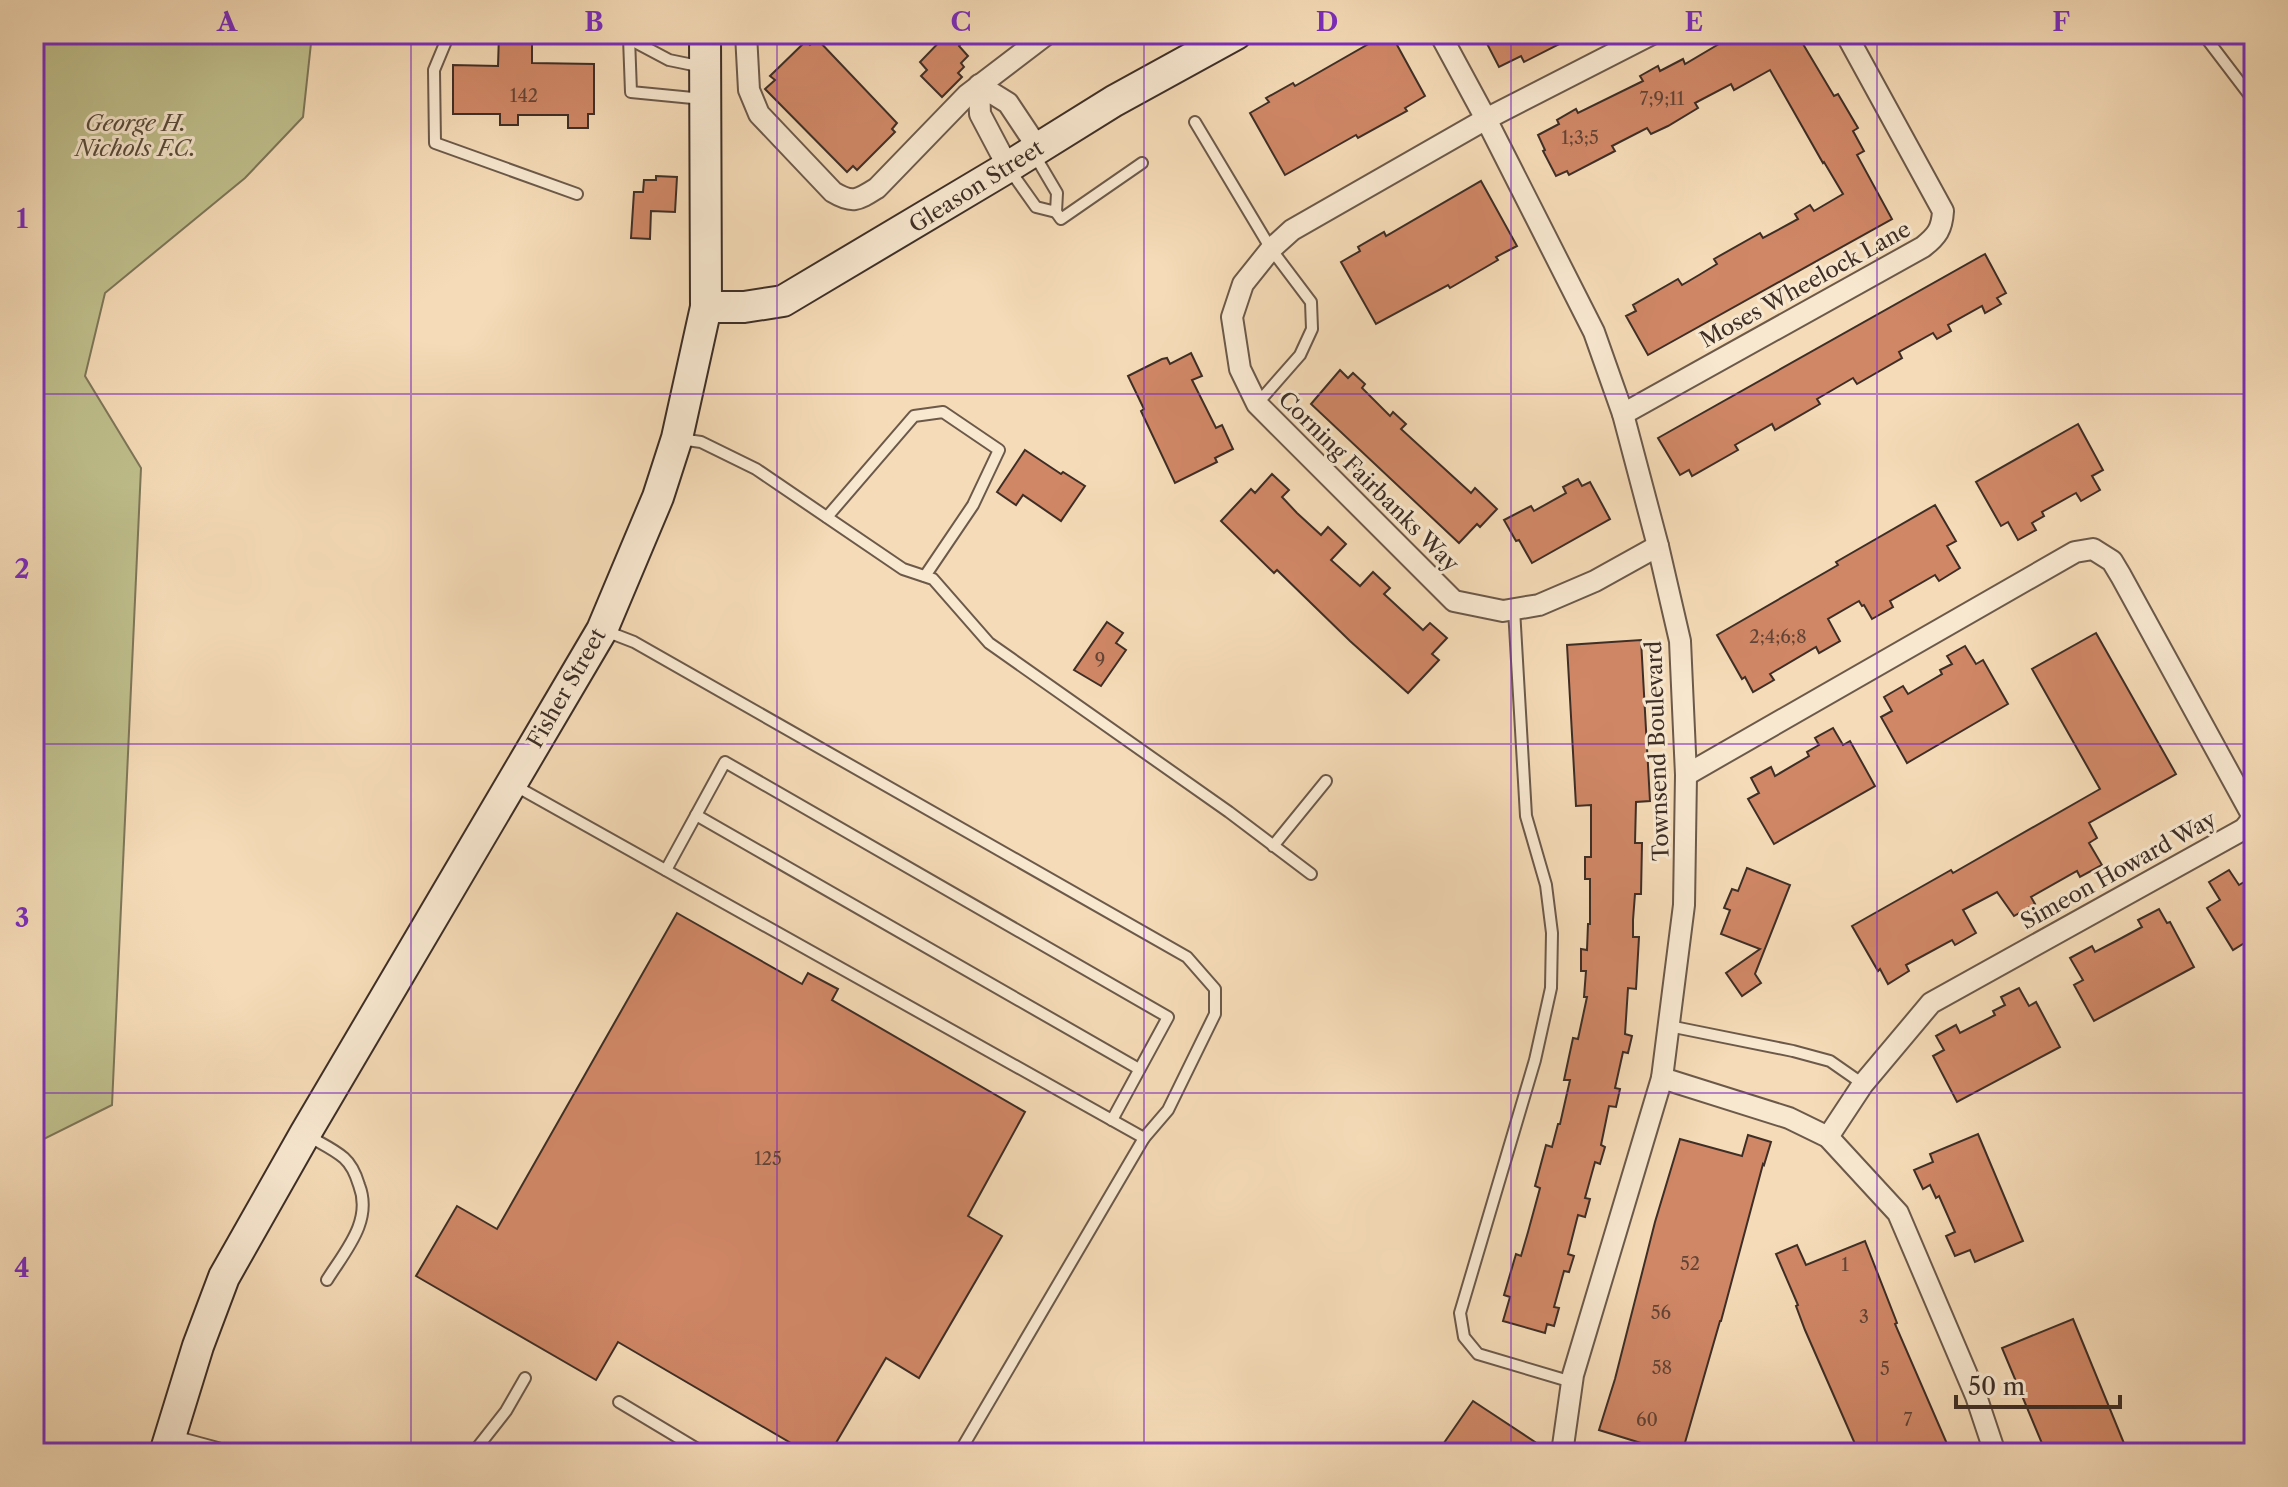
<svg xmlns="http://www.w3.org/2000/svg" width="2288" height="1487" font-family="'Libre Caslon Text',serif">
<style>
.green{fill:#bfbf8c;stroke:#7e7659;stroke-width:2}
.building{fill:#d08766;stroke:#3e2e26;stroke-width:2}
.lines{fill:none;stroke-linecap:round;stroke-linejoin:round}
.lane-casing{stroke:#6c594a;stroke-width:14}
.street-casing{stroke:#6c594a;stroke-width:24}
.secondary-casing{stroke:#3e2e26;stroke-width:34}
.lane{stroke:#f8e8d0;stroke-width:10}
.street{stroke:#f8e8d0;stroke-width:20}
.secondary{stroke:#f8e8d0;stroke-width:30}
.grid{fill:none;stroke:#7b2cbf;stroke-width:2;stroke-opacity:0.55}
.labels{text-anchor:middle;stroke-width:6;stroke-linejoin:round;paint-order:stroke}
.number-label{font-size:18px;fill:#624436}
.park-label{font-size:22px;font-style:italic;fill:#584b3a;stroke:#f8e8d0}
.street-label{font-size:22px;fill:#3e2e26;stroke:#f8e8d0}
.neatline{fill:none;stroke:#7b2cbf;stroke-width:3}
.grid-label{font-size:26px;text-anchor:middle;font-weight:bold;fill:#7b2cbf}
</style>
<rect width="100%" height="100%" fill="#f5dbb7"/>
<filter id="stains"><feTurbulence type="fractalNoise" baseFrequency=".0025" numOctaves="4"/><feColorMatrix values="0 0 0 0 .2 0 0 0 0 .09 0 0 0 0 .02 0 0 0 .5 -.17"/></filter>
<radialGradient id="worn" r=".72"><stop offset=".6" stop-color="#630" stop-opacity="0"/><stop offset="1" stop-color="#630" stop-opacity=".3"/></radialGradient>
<!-- green -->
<path class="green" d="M34,34H312L303,117L245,178L105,293L85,376L141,468L112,1105L34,1144Z"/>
<!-- building -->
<g class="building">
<path d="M499,34H532V63L594,64V114H588V128H568V115H518V125H500V114H453V65L498,66Z"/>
<path d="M947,34H970L959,46L968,56L961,63L964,67L958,73L962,77L942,97L921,76L927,70L920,62Z"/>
<path d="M1386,34H1391L1425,96L1405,108L1407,111L1358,138L1356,135L1285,175L1250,113L1269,102L1266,98L1293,83L1295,86Z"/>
<path d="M1482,34H1579L1524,62L1521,56L1499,67Z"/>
<path d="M1720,34H1797L1834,96L1838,94L1858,128L1853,131L1864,151L1857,155L1892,219L1648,355L1626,316L1636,311L1633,305L1678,279L1682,285L1699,275L1717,264L1714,259L1760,233L1763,238L1798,219L1795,214L1810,205L1814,211L1843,194L1824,162L1823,163L1770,70L1734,90L1731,84L1695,103L1698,108L1668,126L1651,134L1647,128L1612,146L1615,151L1569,175L1567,171L1556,176L1543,151L1545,150L1538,135L1559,124L1557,120L1576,109L1578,113L1643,81L1640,76L1658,66L1660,71L1683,59L1685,64L1724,41Z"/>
<path d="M817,39L897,123L892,129L895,132L857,170L853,166L847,172L765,89L775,80L770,76L806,41L810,45Z"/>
<path d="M656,176L677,177L675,212L651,211L650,239L631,238L634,192H643L644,180H656Z"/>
<path d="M1481,181L1517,246L1496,257L1498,260L1450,288L1448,285L1376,324L1341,262L1360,251L1358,247L1384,232L1386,236Z"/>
<path d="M1985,254L2006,293L1997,298L2001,304L1985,313L1982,306L1948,325L1951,331L1937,339L1933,333L1899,352L1902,358L1857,384L1853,378L1817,399L1820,404L1775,430L1772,424L1735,445L1738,450L1692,476L1689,470L1680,475L1658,438Z"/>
<path d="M1191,353L1202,376L1192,380L1216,428L1222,425L1233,449L1215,458L1217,462L1175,483L1141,411L1144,409L1128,376L1162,359L1167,358L1170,364Z"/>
<path d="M1340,370L1348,378L1353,373L1365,384L1362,388L1390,416L1393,412L1406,424L1401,429L1471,493L1475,488L1497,509L1480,527L1477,524L1459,543L1311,404Z"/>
<path d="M2078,424L2103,470L2092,476L2100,490L2081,501L2076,493L2042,512L2044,516L2032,523L2036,530L2018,540L2008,522L2001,526L1976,482Z"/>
<path d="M1025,450L1061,474L1063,472L1085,486L1061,521L1023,495L1016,505L997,492Z"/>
<path d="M1272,474L1289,490L1282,497L1297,513L1321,535L1328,527L1346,544L1331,560L1360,586L1373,572L1390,588L1384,594L1423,630L1430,623L1447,638L1432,654L1439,660L1408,693L1350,641L1277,570L1274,573L1221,521L1251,489L1255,493Z"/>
<path d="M1578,479L1582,486L1590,482L1610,519L1532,563L1519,540L1516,541L1504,520L1531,506L1534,511L1566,493L1563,487Z"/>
<path d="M1935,505L1956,541L1947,546L1960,568L1939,581L1935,575L1890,601L1893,607L1872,619L1864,605L1862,606L1859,601L1828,619L1840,641L1819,653L1816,647L1770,674L1774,680L1753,692L1745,677L1742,679L1717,635L1838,565L1836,562Z"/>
<path d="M1107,622L1123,633L1116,643L1126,650L1101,686L1074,670Z"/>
<path d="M2096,633L2176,774L2089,823L2097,838L2089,843L2102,865L2080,877L2077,871L2031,897L2035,904L2014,916L1997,892L1963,910L1976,933L1955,945L1952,940L1906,965L1909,971L1888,984L1880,969L1878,971L1852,926L1951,870L1953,873L2100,789L2032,669Z"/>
<path d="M1641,640L1650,801L1636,802L1635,843H1642L1641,894H1635L1633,920V937H1639L1636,989L1628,988L1625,1034L1632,1036L1628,1053L1623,1052L1615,1088L1620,1089L1616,1107L1609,1106L1601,1145L1605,1147L1600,1164L1595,1162L1585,1198L1590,1199L1585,1217L1578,1215L1568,1254L1574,1256L1569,1272L1564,1271L1554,1307L1559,1308L1554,1326L1547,1324L1545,1333L1503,1321L1510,1297L1504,1295L1516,1254L1521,1256L1528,1232L1540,1188L1535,1186L1546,1145L1552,1147L1558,1124H1560L1570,1080H1564L1573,1038L1578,1039L1587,997H1584L1586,971H1581V949L1587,950L1588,924H1590V879H1585V857H1591V805L1576,806L1567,645Z"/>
<path d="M1965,646L1976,664L1983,660L2008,704L1907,763L1881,717L1892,711L1884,697L1903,686L1908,694L1942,674L1940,670L1952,664L1947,656Z"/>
<path d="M1833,728L1843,745L1850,741L1875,786L1774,844L1748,799L1759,793L1751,778L1771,767L1775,776L1809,756L1807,752L1819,745L1815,738Z"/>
<path d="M1747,868L1790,885L1755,974L1761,983L1742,996L1726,973L1760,949L1721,934L1730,910L1724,908L1732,889L1738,891Z"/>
<path d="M2229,870L2239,885L2254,876V937L2233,950L2207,908L2220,900L2209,882Z"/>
<path d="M2159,909L2167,923L2170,922L2194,967L2094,1021L2074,985L2083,980L2070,958L2092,946L2095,952L2116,941L2142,927L2138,920Z"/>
<path d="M677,913L802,984L808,973L838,989L832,1000L1025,1112L968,1216L1002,1236L919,1378L886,1358L830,1453H808L618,1342L596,1380L416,1276L457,1206L497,1229Z"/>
<path d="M2019,988L2029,1006L2036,1002L2060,1047L1957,1102L1933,1056L1944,1050L1936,1036L1956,1025L1960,1033L1995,1015L1993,1011L2005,1005L2001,997Z"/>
<path d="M1978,1134L2023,1241L1975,1262L1970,1250L1955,1256L1946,1236L1955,1232L1939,1196L1936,1198L1930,1185L1923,1189L1914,1170L1933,1162L1930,1154Z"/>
<path d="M1748,1135L1771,1142L1764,1165L1763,1164L1721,1321H1720L1682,1453H1673L1599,1430L1615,1379L1655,1222L1680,1139L1742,1156Z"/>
<path d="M1865,1241L1897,1323L1895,1324L1951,1453H1859L1805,1330L1796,1306L1798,1305L1776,1254L1797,1245L1806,1265Z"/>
<path d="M2073,1319L2128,1453H2046L2002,1348Z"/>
<path d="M1473,1401L1535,1442L1527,1453H1437Z"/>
</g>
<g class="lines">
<!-- lane casing -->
<g class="lane-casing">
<g id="lane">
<path d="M449,34L434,70L435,143L577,194"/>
<path d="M620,34L669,60L703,67"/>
<path d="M2203,34L2254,101"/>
<path d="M629,38L631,92L703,99"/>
<path d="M1195,122L1271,249L1311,302L1312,329L1300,355L1257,404"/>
<path d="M1009,169L1036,207L1056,212L1057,193L1034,154"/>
<path d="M1056,212L1061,219L1142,163"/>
<path d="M680,439L701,442L756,469L903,569L933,579L989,643L1229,812L1311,874"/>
<path d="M827,517L914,416L943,412L999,450L973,505L925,576"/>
<path d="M1514,609L1526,816L1546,885L1552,933L1551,988L1535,1060L1460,1313L1464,1337L1478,1354L1572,1382"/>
<path d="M512,784L1144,1138L1168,1110L1215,1014V989L1187,957L634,642L603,630"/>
<path d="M696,815L1139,1069"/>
<path d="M1273,846L1326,781"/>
<path d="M666,870L725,762L1168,1017L1112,1120"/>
<path d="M1669,1026L1793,1051L1830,1061L1863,1084"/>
<path d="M307,1135C318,1142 334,1149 344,1158C352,1165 356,1175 359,1185C373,1221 345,1251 327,1280"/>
<path d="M619,1402L704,1453"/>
<path d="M473,1453L506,1411L525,1378"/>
<path d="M959,1453L1144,1138"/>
</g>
</g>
<!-- street casing -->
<g class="street-casing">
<g id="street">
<path d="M746,34L749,90L759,114L833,192C853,204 858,200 877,188L967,95L1047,34"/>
<path d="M1440,34L1486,119L1594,332L1623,414L1658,546L1680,641L1686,775L1684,905L1662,1078L1573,1375L1562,1453"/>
<path d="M1652,34L1486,119L1292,230L1271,249L1243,284L1232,317L1240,369L1257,404L1454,601L1503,611L1539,605L1595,581L1658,546"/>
<path d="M1008,167L980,114L979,85L1008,103L1038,148"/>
<path d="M1623,414L1923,247C1937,236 1942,229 1943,211L1846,34"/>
<path d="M1686,775L2075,552L2093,549L2112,561L2121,576L2252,815L2249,823L2244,829L1931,1003L1863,1084L1828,1137"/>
<path d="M1662,1078L1789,1118L1828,1137L1898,1213L1976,1396L1995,1453"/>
<path d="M169,1440L217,1453"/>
</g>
</g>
<!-- secondary casing -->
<g class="secondary-casing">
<g id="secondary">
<path d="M706,307H744L783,301L1008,167L1114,101L1236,34"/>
<path d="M165,1453L198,1346L224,1277L305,1134L602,630L658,497L677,438L706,307L705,34"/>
</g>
</g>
<!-- lane -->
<use href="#lane" class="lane"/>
<!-- street -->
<use href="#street" class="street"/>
<!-- secondary -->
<use href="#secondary" class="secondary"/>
</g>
<!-- grid -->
<path class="grid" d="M411,34V1453M777,34V1453M1144,34V1453M1511,34V1453M1877,34V1453M34,394H2254M34,744H2254M34,1093H2254"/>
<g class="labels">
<!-- number labels -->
<g class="number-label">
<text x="524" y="102">142</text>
<text x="1662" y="105">7;9;11</text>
<text x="1580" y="144">1;3;5</text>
<text x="1778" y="643">2;4;6;8</text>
<text x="1100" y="666">9</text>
<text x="768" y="1165">125</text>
<text x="1690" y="1270">52</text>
<text x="1845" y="1271">1</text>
<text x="1661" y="1319">56</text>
<text x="1864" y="1323">3</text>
<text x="1662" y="1374">58</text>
<text x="1885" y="1375">5</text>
<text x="1647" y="1426">60</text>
<text x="1908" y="1426">7</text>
</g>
<!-- park labels -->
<g class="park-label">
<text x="136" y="131">George H.<tspan x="136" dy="25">Nichols F.C.</tspan></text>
</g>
<!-- street labels -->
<g class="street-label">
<text transform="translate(976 186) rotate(-32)" y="8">Gleason Street</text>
<text transform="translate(1805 284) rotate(-29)" y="8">Moses Wheelock Lane</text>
<text transform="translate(1369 481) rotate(45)" y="8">Corning Fairbanks Way</text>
<text transform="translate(566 688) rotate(-60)" y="8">Fisher Street</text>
<text transform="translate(1657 751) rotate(-92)" y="8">Townsend Boulevard</text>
<text transform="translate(2118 870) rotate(-29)" y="8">Simeon Howard Way</text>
</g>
</g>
<!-- margin -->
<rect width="2288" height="1487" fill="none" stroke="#f5dbb7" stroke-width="88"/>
<!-- scale -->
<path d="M1956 1395v12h164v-12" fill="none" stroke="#3e2e26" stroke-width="4"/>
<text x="1968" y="1395" font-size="24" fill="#3e2e26" stroke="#f8e8d0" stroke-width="6" paint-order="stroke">50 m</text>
<rect x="44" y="44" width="2200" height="1399" class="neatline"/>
<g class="grid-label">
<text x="227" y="31">A</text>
<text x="594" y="31">B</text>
<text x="961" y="31">C</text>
<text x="1327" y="31">D</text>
<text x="1694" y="31">E</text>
<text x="2061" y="31">F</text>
<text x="22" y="228">1</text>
<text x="22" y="578">2</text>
<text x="22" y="927">3</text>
<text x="22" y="1277">4</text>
</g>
<rect width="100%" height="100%" filter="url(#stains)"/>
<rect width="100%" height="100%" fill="url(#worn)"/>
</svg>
